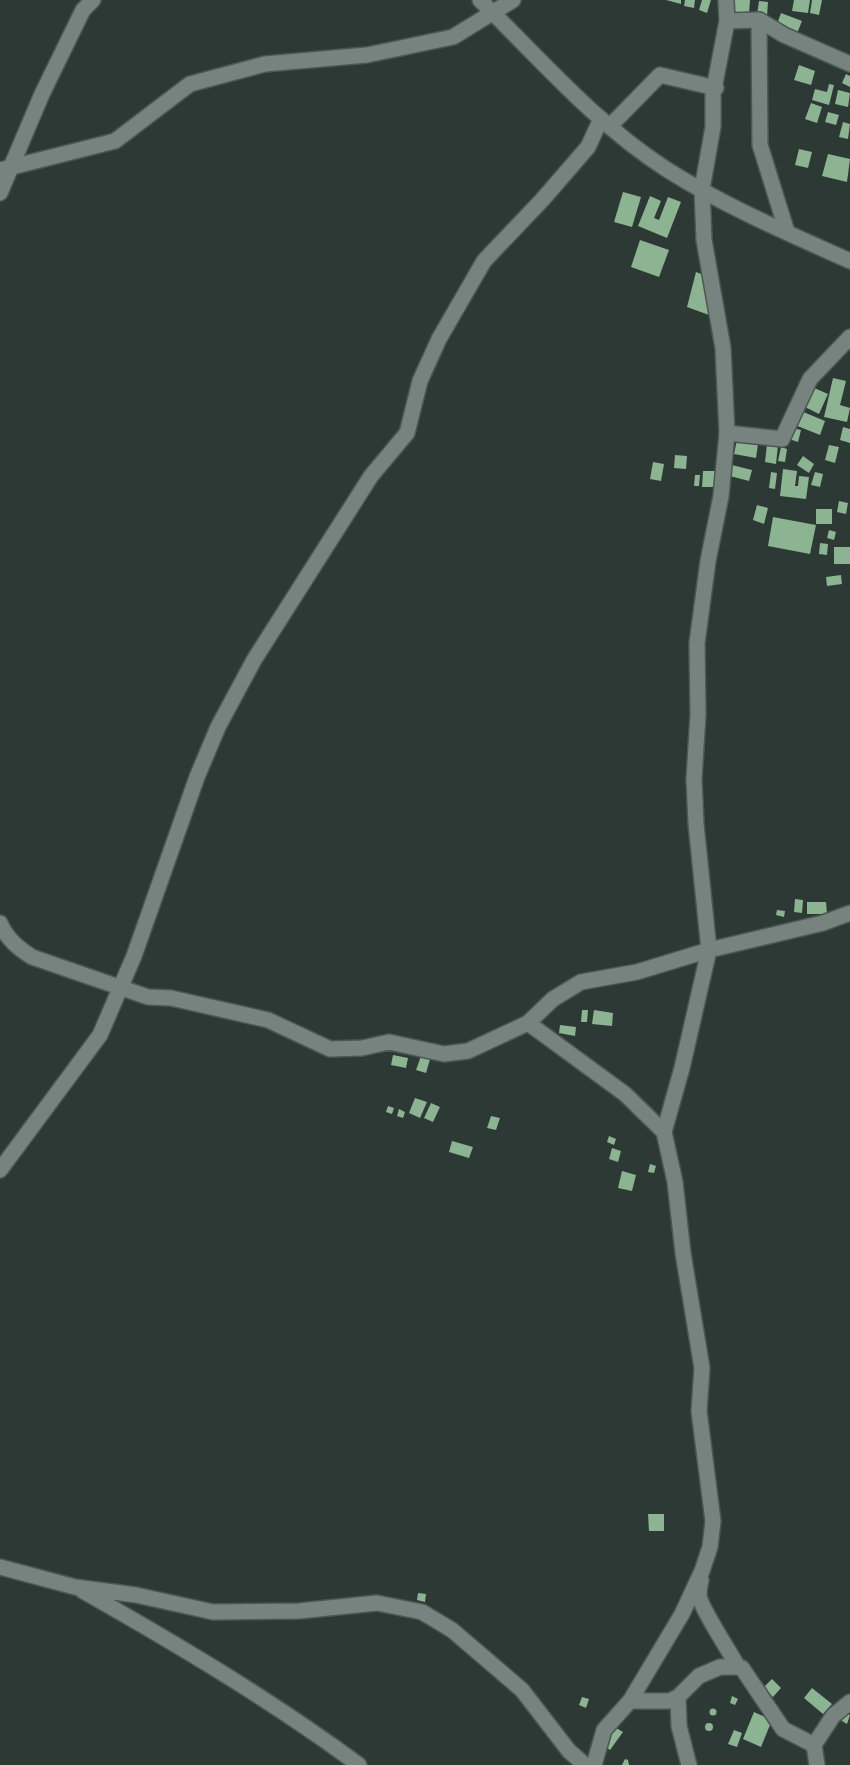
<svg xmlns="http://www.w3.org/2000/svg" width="850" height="1765" font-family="Figtree,sans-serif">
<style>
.building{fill:#8cb392}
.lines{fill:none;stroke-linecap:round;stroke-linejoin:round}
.minor-casing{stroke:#4c5653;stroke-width:18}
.minor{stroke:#76837e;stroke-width:15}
</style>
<rect width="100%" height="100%" fill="#2d3935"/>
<!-- building -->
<g class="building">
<path d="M666,0H681V4Z"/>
<path d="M685,0H695L694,8L684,6Z"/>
<path d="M702,0H711L707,13L699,10Z"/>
<path d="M734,0H750L749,14H733Z"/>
<path d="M794,0H810L808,13L792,11Z"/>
<path d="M812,0H822L819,15L810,13Z"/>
<path d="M759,1L768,2L767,16L757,15Z"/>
<path d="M781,13L802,21L796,36L776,27Z"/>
<path d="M799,65L815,71L811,85L794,80Z"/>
<path d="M846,74L850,76V87L842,83Z"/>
<path d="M829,84L834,85L829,105L812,100L815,89L827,92Z"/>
<path d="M838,90L850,93L848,107L835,104Z"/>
<path d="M811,103L822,107L817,123L805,119Z"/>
<path d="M828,112L839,115L836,125L825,122Z"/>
<path d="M843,122L850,124L848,139L839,137Z"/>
<path d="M799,149L812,152L808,168L795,165Z"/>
<path d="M828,154L850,159L847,182L822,176Z"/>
<path d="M623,192L641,197L632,227L614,222Z"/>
<path d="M650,196L661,201L654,218L659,220L668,197L681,202L667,238L638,226Z"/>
<path d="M640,240L669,250L659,277L631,267Z"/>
<path d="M696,272L709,277L712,304L709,315L687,307Z"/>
<path d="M833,378L846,381L840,405L850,408L847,422L824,417Z"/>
<path d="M812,387L828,394L819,414L803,406Z"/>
<path d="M801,411L825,421L820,435L795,425Z"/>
<path d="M843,427L850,429V443L840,440Z"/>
<path d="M792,428L801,430L798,442L789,439Z"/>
<path d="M737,440L758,444L756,458L734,454Z"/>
<path d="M767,444L778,445L776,464L765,462Z"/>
<path d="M829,445L839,447L835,463L825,460Z"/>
<path d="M781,447L787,449L785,462L778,461Z"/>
<path d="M675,455L687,456L686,469L674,468Z"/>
<path d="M803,456L814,464L809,473L797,465Z"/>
<path d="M653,462L664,464L661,481L650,479Z"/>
<path d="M732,465L752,470L749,481L730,476Z"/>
<path d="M783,469L797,471L795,486H798L799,476L809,477L806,499L780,496Z"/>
<path d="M703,471H716L715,487H702Z"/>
<path d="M771,472L777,473L775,489L769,488Z"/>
<path d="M815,472L823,474L820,487L811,485Z"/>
<path d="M695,475H700L699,486H694Z"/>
<path d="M839,501L848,503L846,514L837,512Z"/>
<path d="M757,505L768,508L764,524L753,520Z"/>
<rect x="816" y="509" width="16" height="15"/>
<path d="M773,517L816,525L810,554L768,546Z"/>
<path d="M829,530L836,532L834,540L827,538Z"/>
<path d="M820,543L828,544L827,555L819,554Z"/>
<rect x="834" y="547" width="16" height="17"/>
<path d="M841,575L842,584L827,586L826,577Z"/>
<path d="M795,899L803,900L802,913L794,912Z"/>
<path d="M807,902H826L827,914H807Z"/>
<path d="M777,910L785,911L784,917L776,915Z"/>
<path d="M582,1010H588L587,1022H581Z"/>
<path d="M594,1010L613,1013L612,1026L592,1024Z"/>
<path d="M560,1025L576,1027L575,1036L559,1033Z"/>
<path d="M422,1053L431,1056L426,1073L416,1070Z"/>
<path d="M393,1055L408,1058L406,1068L391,1065Z"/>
<path d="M415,1098L427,1102L420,1118L409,1113Z"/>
<path d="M431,1103L440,1107L433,1122L424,1118Z"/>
<path d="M388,1106L394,1108L392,1114L386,1112Z"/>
<path d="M399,1109L405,1112L403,1118L397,1116Z"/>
<path d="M491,1116L500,1118L496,1130L487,1128Z"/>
<path d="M609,1136L616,1139L614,1145L607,1142Z"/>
<path d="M452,1141L473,1147L469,1158L449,1152Z"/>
<path d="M612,1148L621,1151L618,1162L609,1159Z"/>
<path d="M650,1164L656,1166L654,1173L648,1172Z"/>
<path d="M622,1171L636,1175L632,1191L618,1188Z"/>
<path d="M648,1514H664V1531H649Z"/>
<path d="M418,1593L426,1594L425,1602L417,1600Z"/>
<path d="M772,1679L781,1688L773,1697L763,1688Z"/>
<path d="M812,1688L832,1704L823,1714L804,1698Z"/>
<path d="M732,1696L738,1699L735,1705L730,1703Z"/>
<path d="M582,1697L589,1699L586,1708L579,1705Z"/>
<circle cx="713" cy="1712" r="3.5"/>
<path d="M754,1712L772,1720L761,1747L743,1739Z"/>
<path d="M845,1713L850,1715L847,1724L842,1721Z"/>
<circle cx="709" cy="1727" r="4"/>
<path d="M616,1728L623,1732L610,1750L603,1745Z"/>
<path d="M734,1730L742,1733L737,1747L728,1744Z"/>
<path d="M625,1759L628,1760L629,1765H622Z"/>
</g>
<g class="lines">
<!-- minor casing -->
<g class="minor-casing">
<g id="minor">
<path d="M480,0C539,58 596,124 666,169C724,206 788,233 850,261"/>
<path d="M759,20L760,145L787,232"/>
<path d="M727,21L759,20L784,35L850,64"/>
<path d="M610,126L660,75L716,88"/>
<path d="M0,170L115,141L190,84L265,64L367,55L453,37L513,0"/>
<path d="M0,193L42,94L83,10L93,0"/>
<path d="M727,433L782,439L810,379L850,337"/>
<path d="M0,923C7,939 18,948 32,957L148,997L171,998L268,1020L330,1049L362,1048L389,1042L444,1054L468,1051L528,1023L553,999L581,982L637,972L709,950L823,923L850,913"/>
<path d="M528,1023L625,1094L664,1132"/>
<path d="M0,1170L100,1035L134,956L197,777L218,727L254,660L371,476L407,433L420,381L439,339L484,261L543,199L588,147L601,119"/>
<path d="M0,1567L75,1587L136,1595L213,1612L299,1611L377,1603L422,1612L452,1630L522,1690L569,1751L585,1765"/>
<path d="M701,1580C700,1585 699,1591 699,1595C700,1607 730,1652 738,1667L742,1668L783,1729L814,1745"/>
<path d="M83,1591C178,1645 271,1700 359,1765"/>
<path d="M678,1697L679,1726L689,1765"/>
<path d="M630,1701H669L678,1697L699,1676L720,1667H738"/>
<path d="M594,1765L604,1730L630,1701L682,1614L702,1571L710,1547L713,1521L699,1411L702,1368L683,1253L675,1182L664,1132L682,1068L709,950L696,824L694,779L698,715L697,643L708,561L721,496L727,433L723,348L704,240L702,189L713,127V94L727,21L726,0"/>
<path d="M817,1765L814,1745L833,1716L850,1702"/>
</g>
</g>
<!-- minor -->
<use href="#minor" class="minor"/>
</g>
</svg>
